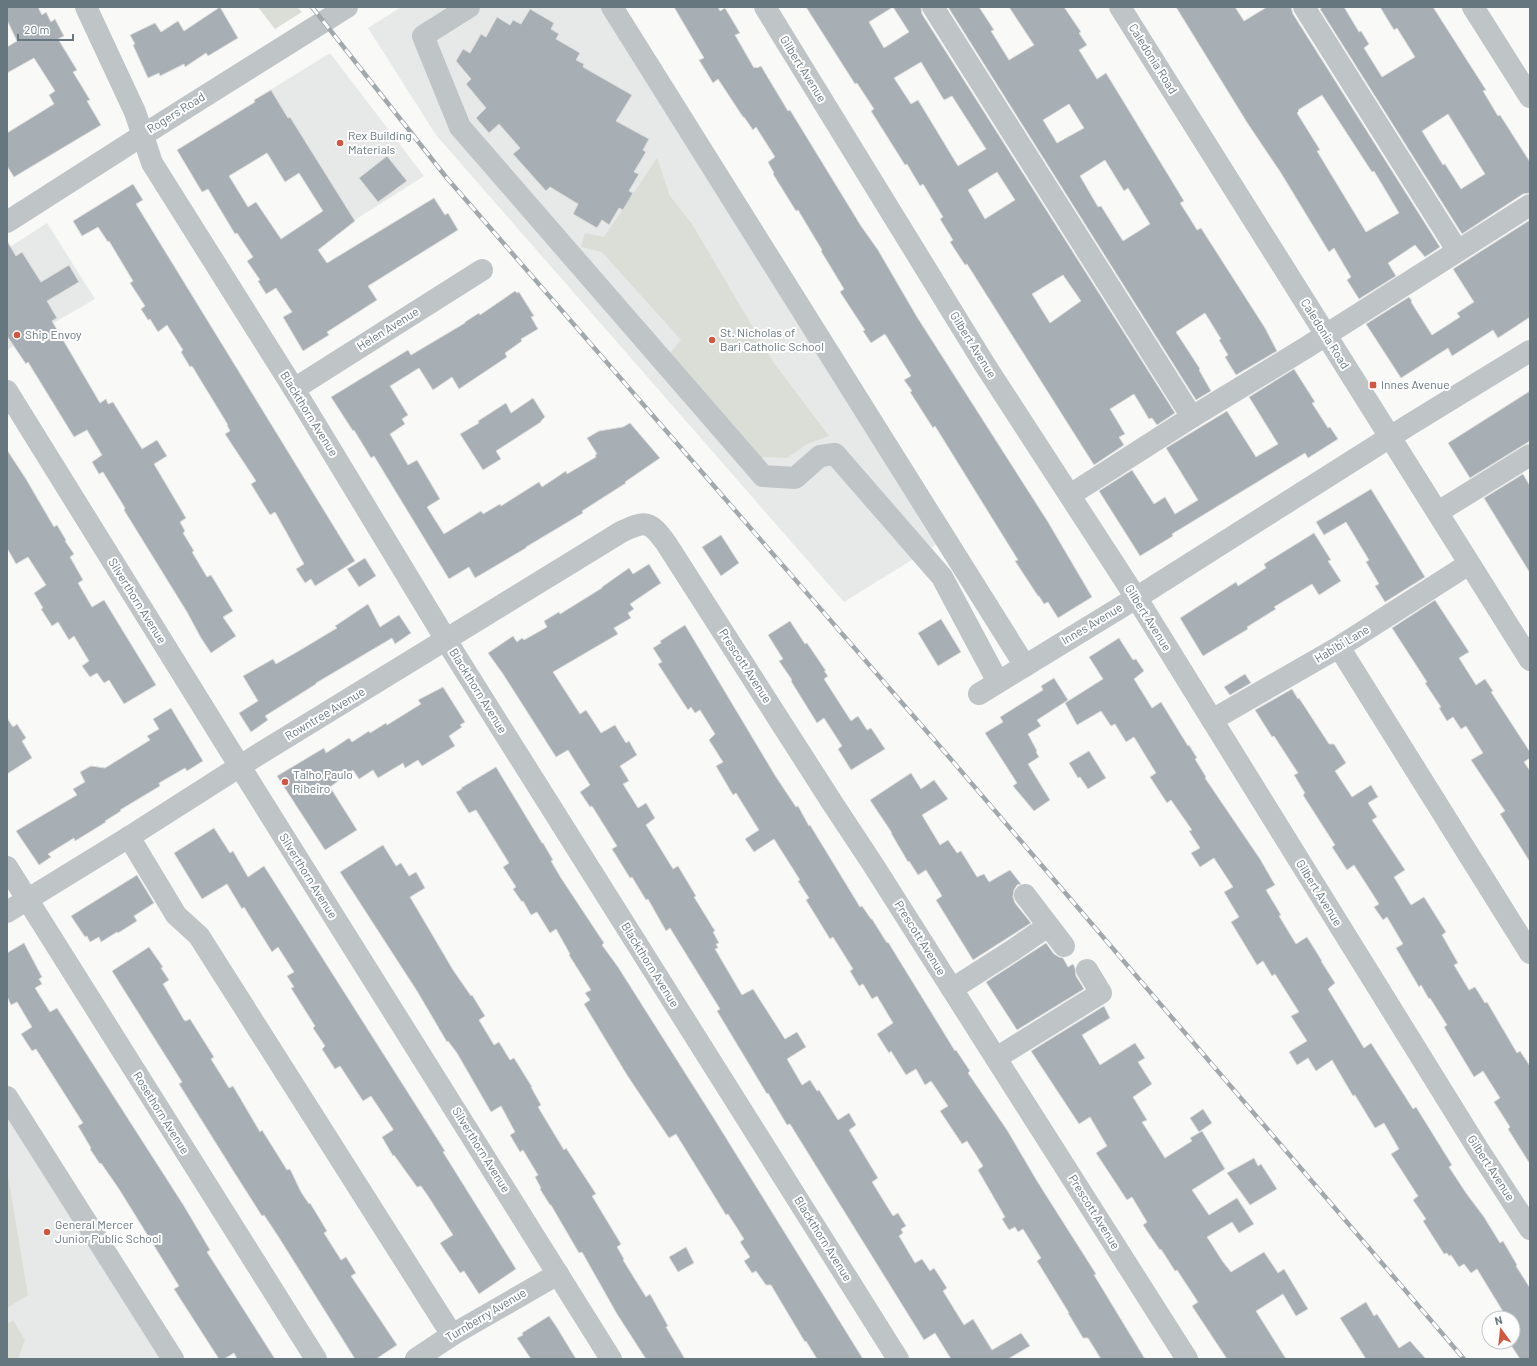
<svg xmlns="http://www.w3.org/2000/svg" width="1537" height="1366" font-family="Barlow,sans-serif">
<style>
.built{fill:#e7e9e8}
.green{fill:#daded7}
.building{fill:#a7afb4;stroke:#dbdbda;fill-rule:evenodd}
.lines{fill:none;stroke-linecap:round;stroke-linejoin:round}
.minor{stroke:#bfc4c7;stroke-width:22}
.rail-casing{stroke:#a2a9ad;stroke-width:4.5}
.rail{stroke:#fff;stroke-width:3;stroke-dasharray:9;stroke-linecap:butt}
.poi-dot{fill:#d15840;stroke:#fff;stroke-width:1.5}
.labels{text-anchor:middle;stroke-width:4;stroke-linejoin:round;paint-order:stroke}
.street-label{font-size:12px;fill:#67777f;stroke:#fff}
.poi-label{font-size:12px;fill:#67777f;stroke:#fff;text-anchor:start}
</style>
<rect width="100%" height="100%" fill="#f9f9f8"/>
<!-- built -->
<g class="built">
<path d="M401,7H601L936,545L844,602L436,135L368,28Z"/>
<path d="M330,53L424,176L336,232L254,100Z"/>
<path d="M47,223L95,299L7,350V249Z"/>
<path d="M7,1106L167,1359H7Z"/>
</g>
<!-- green -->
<g class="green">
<path d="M258,7H297L302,12L275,29Z"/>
<path d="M657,158L670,196L692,224L774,363L829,436L807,444L787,458L764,457L743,467L658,367L681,340L602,252L581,247L585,233L604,237Z"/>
<path d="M7,1169L28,1295L7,1308Z"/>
<path d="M13,1320L25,1340L18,1359H7V1324Z"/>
</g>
<!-- building -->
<g class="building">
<path d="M7,7H38L42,15L46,12L51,22L55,19L64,36L58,39L77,70L73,72L90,100L87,101L101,125L14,177L7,166V133L54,104L49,95L55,91L34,58L7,73V47L17,41L7,20Z"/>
<path d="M220,7L238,38L208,56L206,53L185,67L184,64L160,76L159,73L148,78L133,45L135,44L130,35L155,23L161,32L178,21L184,31Z"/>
<path d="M674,7H718L720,11L725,8L740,33L735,35L754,68L756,67L757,68L761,66L788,111L790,110L861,226L878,250L917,317L1048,522L1092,597L1058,618L1048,602L1044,604L1039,596H1038L1015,561L1018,560L935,426L933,428L910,392L912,391L904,380L911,376L885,334L871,343L863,331L865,330L840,292L844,289L821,251L822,250L798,210L796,211L773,174L774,173L768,162L775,157L756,127L753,130L744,117H743L718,79L713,83L699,60L704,58Z"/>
<path d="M806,7H921L922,14L1175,413L1157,425L1152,418L1149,419L1134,394L1110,409L1125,434L1119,437L1124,445L1094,465L967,264L965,265L950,242L953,240L940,219L943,217L923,184L920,186L907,164L905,165L871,111L874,109L857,83L855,84ZM893,7L909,32L884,48L869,22ZM921,62L944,100L952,96L986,149L958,166L918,100L911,104L894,78ZM997,172L1015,200L985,219L968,190ZM1063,275L1081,301L1050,323L1032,294Z"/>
<path d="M948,7H979L994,30L991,31L1009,60L1034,45L1009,7H1064L1081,32L1079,33L1087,45L1079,50L1097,79L1106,73L1184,201L1180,203L1189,217L1197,230L1201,228L1265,328L1277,351L1236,375L1225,357L1228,355L1219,340L1221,339L1205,313L1176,332L1200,369L1199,370L1211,391L1196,400ZM1069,104L1084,128L1057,143L1043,120ZM1105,160L1124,191L1128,188L1150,224L1123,241L1101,206L1098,207L1080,176Z"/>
<path d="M1176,7H1235L1244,21L1267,7H1291L1293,14L1440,247L1425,257L1415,245L1388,263L1396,276L1359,299L1347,280L1351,277L1334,248L1329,252L1281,173L1248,124ZM1322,95L1372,172L1374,171L1399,213L1366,232L1326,166L1317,151L1320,150L1297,113L1299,111L1298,110Z"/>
<path d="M1323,7H1344L1359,32L1361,31L1369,44L1364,48L1382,77L1415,57L1397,28L1394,30L1380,7H1433L1486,90L1483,91L1498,116L1500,115L1530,162V193L1523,194L1462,234L1320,9ZM1448,114L1485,174L1461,189L1445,164L1443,165L1422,131Z"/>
<path d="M530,9L554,23L551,29L559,34L556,39L580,53L576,60L584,64L583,67L632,95L616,121L649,139L643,150L646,152L634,172L639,174L629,191L633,193L623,210L619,208L609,225L602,220L597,228L573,214L578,204L550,187L546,191L513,154L520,148L499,124L489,133L476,118L486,108L466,84L471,79L456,61L463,49L470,53L481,34L486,37L497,17L510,25L513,20L521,24Z"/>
<path d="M271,90L288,118L290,117L355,221L318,250L327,263L434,198L445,215L448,213L458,230L368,286L377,300L327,332L329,335L303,351L283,317L292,312L276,288L266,294L258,281L260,280L247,261L253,257L237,233L235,234L208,189L202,192L177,150L255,102L254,100ZM267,153L285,182L299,173L323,211L281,239L256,202L248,207L229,176Z"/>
<path d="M387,156L407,181L378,202L359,178Z"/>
<path d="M133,184L143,200L136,204L355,561L315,586L311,579L305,583L296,569L304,564L275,512L270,515L251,484L256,481L225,434L230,431L227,425H228L192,366L190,367L181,352L183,350L167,325L158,332L150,319L148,320L141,309L145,306L130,283L133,281L109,241L108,242L98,227L82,236L73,221Z"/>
<path d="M1530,220V317L1498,338L1493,330L1452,356L1448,348L1401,378L1366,324L1409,297L1412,301L1411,302L1432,335L1460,317L1457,313L1474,302L1453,269Z"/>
<path d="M7,241L16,256L22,252L41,282L69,265L79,282L47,301L57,318L52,321L100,403L106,399L108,404L113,402L142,449L157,440L167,456L154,464L186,518L180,522L185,531L183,533L194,551L192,552L207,577L211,575L233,611L223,617L236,636L211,653L201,638L187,612L124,510L125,508L103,472L99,474L92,462L102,455L87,430L74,437L28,362L26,364L7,336Z"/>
<path d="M515,291L517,293L519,292L534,316L531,317L538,329L521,339L522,341L505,353L507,357L459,389L452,377L433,390L419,368L390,386L408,415L402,419L405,424L390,434L408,465L417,460L440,499L427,507L444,534L481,511L483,514L500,504L501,506L539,482L542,487L566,471L567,474L596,457L595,455L597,454L587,438L599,431L623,427L630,423L660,458L625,482L626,483L582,511L583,513L526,547V548L475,578L469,567L449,579L374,456L371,458L354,430L353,431L331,397L408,350L411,355L465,323V322L479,313L480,315Z"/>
<path d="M1294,369L1315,402L1312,403L1328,428L1330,427L1338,439L1308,458L1305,453L1172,534L1173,536L1140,556L1099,491L1132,470L1154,504L1165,497L1175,514L1198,500L1166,448L1227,411L1256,457L1278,444L1249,397Z"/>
<path d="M1530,391V441L1470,478L1448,443Z"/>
<path d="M533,398L545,417L541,421V422L496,451L501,459L483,470L460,434L479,423L478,421L506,403L511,413Z"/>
<path d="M7,450L26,479L54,527L57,525L66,540L65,541L74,554L70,557L83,580L78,583L92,607L104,600L156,685L124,704L109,680L104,683L97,673L90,677L82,666L89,661L74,636L69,640L58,622L52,626L41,609L43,608L34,593L46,585L28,557L16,564L7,548Z"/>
<path d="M1523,474L1530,486V573L1484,498Z"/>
<path d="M1371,489L1425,577L1385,602L1375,586L1379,584L1366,562L1369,560L1346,522L1324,535L1316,522Z"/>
<path d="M1314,533L1331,560L1328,561L1341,581L1319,595L1312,584L1274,607L1276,609L1247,627L1248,629L1203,656L1180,618L1236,582L1238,586L1266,568L1264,564Z"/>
<path d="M721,535L739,563L721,576L702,547Z"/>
<path d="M365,558L376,576L359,587L347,569Z"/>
<path d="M649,564L661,583L630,604L634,609L628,613L631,618L614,628L618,634L553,672L580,714L586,710L601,733L615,725L626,743L629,741L637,755L620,766L629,781L623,784L638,808L646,803L655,818L646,825L673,869L678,866L696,896L694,897L715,931L713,932L719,943L716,944L718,948L715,949L742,995L753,989L785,1039L797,1032L806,1047L787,1059L802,1085L810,1080L817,1091L819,1090L838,1120L849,1113L856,1125L849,1130L878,1178L872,1182L893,1216L898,1213L906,1226L901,1229L903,1233L899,1236L915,1263L922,1259L930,1271L934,1268L947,1288L943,1291L964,1325L973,1319L992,1350L1021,1333L1030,1346L1008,1359H951L935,1333L924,1340L790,1124L787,1125L768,1093L767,1094L717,1011L720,1009L670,928L666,931L648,899L646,900L632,877L630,878L612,849L617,846L592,806L590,807L580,792L590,785L568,750L556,757L503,674L488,653L513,636L517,642L522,638L524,640L547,627L544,621L559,612L560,614L602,588V587L629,568L633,574Z"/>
<path d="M1435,600L1469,652L1459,658L1476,685L1485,679L1493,691L1491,692L1530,752V758L1524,762L1530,771V862L1500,814L1505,811L1471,760L1483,753L1466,726L1461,729L1453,717L1447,721L1439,708L1441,707L1425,683L1427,682L1392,628Z"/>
<path d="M368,604L380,627L399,615L411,633L395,644L392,638L316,683V684L265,716L268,720L251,732L239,713L258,701L243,676L273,659L276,664L297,652L337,628L335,626Z"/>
<path d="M941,619L961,652L938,666L918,633Z"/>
<path d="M790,621L805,644L807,643L826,671H824L828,676L824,679L851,721L858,716L867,730L871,728L885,749L851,770L838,749L842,746L824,718L817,723L791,681L792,680L779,661L783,659L768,635Z"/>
<path d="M685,625L776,777L796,807L798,806L809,826L810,825L860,907L862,906L871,919H872L887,943L888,942L955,1051L956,1050L970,1071L968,1073L1007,1130L1037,1181L1096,1274L1094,1275L1145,1359H1101L1088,1338H1083L1068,1313H1069L1037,1261L1041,1258L1023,1229L1018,1232L1015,1227L1009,1230L1002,1219L1005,1217L978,1170L983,1166L967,1141L962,1144L940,1111L948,1106L931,1081L925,1085L916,1069L906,1075L891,1051L889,1053L877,1034L893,1023L877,996L872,999L863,984L859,986L850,971L853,969L833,937L830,939L806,900L809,898L798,881L800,880L774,839L754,852L745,839L759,830L736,793L733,795L716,766L723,762L709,740L715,734L700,710L695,713L691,707L688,710L658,664L662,662L653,648L661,643L660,641Z"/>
<path d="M1119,638L1133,660L1136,659L1144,671L1134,679L1152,708L1161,702L1188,746L1189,745L1197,758L1195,759L1206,777L1205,778L1260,859L1275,885L1266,890L1281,915L1279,916L1296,944L1307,937L1322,961H1321L1335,983L1328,989L1364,1048L1371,1043L1413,1109L1416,1107L1452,1165L1449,1167L1466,1193L1484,1217L1500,1243L1503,1241L1517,1265L1516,1266L1530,1288V1359H1520L1509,1342H1513V1318H1507L1477,1269L1471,1273L1464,1264L1459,1267L1451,1255L1449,1256L1447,1253L1444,1254L1423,1221L1426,1219L1413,1200L1418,1196L1391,1154L1399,1149L1384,1123L1375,1128L1355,1095L1353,1096L1332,1060L1316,1071L1308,1058L1297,1065L1289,1052L1307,1041L1291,1016L1299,1012L1275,974L1272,976L1263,961L1257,965L1231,922L1239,917L1224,892L1233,887L1214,858L1200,867L1191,853L1200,848L1189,831L1192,830L1171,800L1167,803L1150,777L1156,773L1134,737L1126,742L1115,724L1111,726L1101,711L1077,725L1065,703L1103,679L1089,657Z"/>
<path d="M1245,674L1251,683L1230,695L1224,687Z"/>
<path d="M1054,678L1068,700L1037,720L1041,726L1028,734L1037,751L1036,752L1039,757L1028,764L1050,800L1034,811L1013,786L1017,783L985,733L1003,722L1000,717L1043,690L1041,686Z"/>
<path d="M443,687L465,722L460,725L462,727L449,736L455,746L422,766L418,760L405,768L403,763L378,778L373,770L359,779L353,770L330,787L357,830L325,850L277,776L324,748L326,753L349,738L352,742L369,731L370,733L386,723L387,725L421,704L418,700Z"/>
<path d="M1292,689L1298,699L1299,698L1329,744H1334L1346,763L1335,771L1352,797L1371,785L1378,797L1368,803L1377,817L1372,820L1405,870L1394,877L1411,905L1424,897L1446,932L1442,935L1458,963L1454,965L1469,990L1475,987L1485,1003L1487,1002L1517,1053L1520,1051L1530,1066V1164L1508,1129L1510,1127L1494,1102L1500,1098L1483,1071L1474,1077L1444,1027L1447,1025L1430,998L1429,999L1421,985L1419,987L1396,948L1403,944L1387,917L1383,920L1374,907L1379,904L1354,865L1347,870L1332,847L1335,845L1303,795L1305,793L1294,775L1298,773L1274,736L1272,737L1255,710Z"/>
<path d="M171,708L203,761L187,771L185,768L159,783L160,786L120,810L121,811L105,821L106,822L75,841L74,838L48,854L51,857L39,865L16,831L77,795L73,789L85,782L80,772L91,766L105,768L150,740L147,736L159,729L153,719Z"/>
<path d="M7,718L13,727L17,724L26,738L22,741L32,758L7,774Z"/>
<path d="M1089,751L1106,778L1088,789L1080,777L1078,778L1069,763Z"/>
<path d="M496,767L542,843H543L553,860L551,861L561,878L604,943L602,945L618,967L713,1117L863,1359H817L806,1341L805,1342L796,1327L771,1285H766L756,1271L752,1273L744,1261L750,1257L740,1242L744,1239L728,1214L726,1215L676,1134L669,1138L627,1075L584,1004L590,1000L585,993L591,990L569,955L570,954L556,929L550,933L537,912L531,915L523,901L522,902L513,889L516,887L503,867L509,863L476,810L469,813L456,792L462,789L461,788Z"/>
<path d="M911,773L921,789L934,780L948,799L922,815L940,845L948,840L957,853L961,851L977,877L984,874L989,882L1010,870L1021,884L1017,885L1014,890L1013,897L1015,903L1031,923L973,960L936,900L942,896L926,870L918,875L909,861L908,862L891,833H892L870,800Z"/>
<path d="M214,828L230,853L233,851L248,877L264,866L445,1151L443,1152L516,1269L479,1294L464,1271L460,1273L440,1243L453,1235L428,1196L421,1186L417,1187L394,1155L393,1156L382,1137L393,1130V1129L371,1096L363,1101L340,1066L335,1069L322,1049L325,1046L313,1028L315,1026L291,988L294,987L287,976L294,972L278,947L272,952L244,907L242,909L227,884L202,899L174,853Z"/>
<path d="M383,845L396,866L401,863L409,876L416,872L425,888L410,897L453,970L471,996L472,995L485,1016L479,1020L494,1045L499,1042L510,1060L514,1058L532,1087H531L541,1105L538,1107L564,1150L566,1148L596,1194L592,1196L621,1244L617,1247L624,1259L623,1260L646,1297L650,1294L668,1326L666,1327L685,1359H646L617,1314L582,1252L579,1253L551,1205H550L540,1189L541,1188L535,1177L538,1175L523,1150L520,1152L510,1135L515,1132L501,1106L491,1112L457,1053L448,1041L447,1042L417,991L340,872Z"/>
<path d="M137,875L154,903L134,916L137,921L118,933L117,932L101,942L99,937L90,942L87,936L85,937L71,916Z"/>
<path d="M24,943L42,977L39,979L42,984L35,988L50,1012L57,1008L184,1206L210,1250L207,1252L275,1359H237L234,1353L224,1359H219L174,1289L179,1286L119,1189L101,1163L100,1164L90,1149L91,1148L78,1126L83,1123L36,1049L32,1051L21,1034L32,1027L17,1002L11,1005L7,996V953Z"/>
<path d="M1046,943L1054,954L1059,957L1063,958L1068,967L1073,964L1075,968L1076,976L1084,989L1017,1030L986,982Z"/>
<path d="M149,947L163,967L161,968L169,980L163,984L184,1020L186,1021L190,1019L214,1057L211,1059L229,1088L233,1086L260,1132L262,1130L287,1170L290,1169L301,1192L309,1204L310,1203L327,1231L324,1233L341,1260L346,1257L356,1273L351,1276L397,1345L376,1359H355L278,1236L264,1215L262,1216L234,1172L179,1084L182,1082L112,971Z"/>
<path d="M1104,1006L1110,1018L1082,1035L1100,1065L1135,1043L1145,1058L1138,1062L1152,1084L1133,1097L1147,1120L1142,1122L1165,1158L1192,1141L1190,1138L1202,1131L1225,1169L1192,1190L1209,1215L1237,1198L1254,1224L1239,1233L1232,1222L1207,1237L1223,1262L1231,1272L1264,1252L1278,1273L1284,1269L1308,1309L1296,1316L1283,1294L1256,1311L1286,1359H1227L1192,1306L1198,1302L1177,1270L1175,1271L1161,1249L1160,1250L1143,1225L1147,1222L1132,1197L1127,1200L1096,1153L1107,1146L1090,1117L1079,1124L1031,1051Z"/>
<path d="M1203,1109L1212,1123L1199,1132L1190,1118Z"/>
<path d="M1254,1158L1258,1166L1261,1164L1277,1189L1250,1205L1227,1173Z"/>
<path d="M686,1247L694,1263L678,1272L669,1257Z"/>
<path d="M1366,1302L1374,1316L1377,1314L1399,1348L1410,1341L1426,1359H1366L1340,1318Z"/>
<path d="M549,1316L556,1326L576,1359H531L517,1338L523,1335L522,1333Z"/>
</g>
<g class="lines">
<!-- minor -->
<g class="minor">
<path d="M86,7L135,112L152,163L294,389L454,653L898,1359"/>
<path d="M469,7L423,36L460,127L763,476L795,478L820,456L835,454L942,577L998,682"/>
<path d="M612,7L1025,666"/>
<path d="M765,7L985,365L1144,610L1478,1149L1530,1229"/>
<path d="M933,7L1192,417"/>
<path d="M1120,7L1530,660"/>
<path d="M1304,7L1457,250"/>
<path d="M1473,7L1530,97"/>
<path d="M7,222L143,135L347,7"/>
<path d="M294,389L482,270"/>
<path d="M7,391L229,749L611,1359"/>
<path d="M1070,495L1192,417L1307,347L1530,205"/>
<path d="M1438,512L1530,455"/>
<path d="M1339,647L1530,953"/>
<path d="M979,694L1136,598L1409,425L1530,351"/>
<path d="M1212,720L1339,647L1469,564"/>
<path d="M129,837L176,915L199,936L452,1335"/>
<path d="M7,867L316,1359"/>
<path d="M1025,895L1064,946"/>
<path d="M7,912L129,837L256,756L621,532C646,520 650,521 666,543L833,804L872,863L1187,1359"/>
<path d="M952,989L1013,950L1048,926"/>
<path d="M996,1058L1101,993L1087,970"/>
<path d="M7,1097L173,1359"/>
<path d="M416,1359L452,1335L558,1274"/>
</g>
<!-- rail casing -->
<g class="rail-casing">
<path id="rail" d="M312,7L446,177L949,757L1464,1359"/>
</g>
<!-- rail -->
<use href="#rail" class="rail"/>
</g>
<!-- markers -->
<g class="poi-dot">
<circle cx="340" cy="143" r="4"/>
<circle cx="17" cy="335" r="4"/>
<circle cx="712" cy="340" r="4"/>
<rect x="1369" y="381" width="8" height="8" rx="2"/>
<circle cx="285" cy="782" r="4"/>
<circle cx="47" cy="1232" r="4"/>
</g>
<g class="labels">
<!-- street labels -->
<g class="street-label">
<text transform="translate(1153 59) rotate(58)" y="4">Caledonia Road</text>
<text transform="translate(803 69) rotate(58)" y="4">Gilbert Avenue</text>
<text transform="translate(176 113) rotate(-32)" y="4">Rogers Road</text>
<text transform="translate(388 329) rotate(-32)" y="4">Helen Avenue</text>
<text transform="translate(1325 334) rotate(58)" y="4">Caledonia Road</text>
<text transform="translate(973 345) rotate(58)" y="4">Gilbert Avenue</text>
<text transform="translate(309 414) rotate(58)" y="4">Blackthorn Avenue</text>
<text transform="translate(137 601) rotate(58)" y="4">Silverthorn Avenue</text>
<text transform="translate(1148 618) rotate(58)" y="4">Gilbert Avenue</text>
<text transform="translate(1092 624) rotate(-31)" y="4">Innes Avenue</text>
<text transform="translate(1342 644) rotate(-31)" y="4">Habibi Lane</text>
<text transform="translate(745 666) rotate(57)" y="4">Prescott Avenue</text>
<text transform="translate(478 691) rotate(58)" y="4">Blackthorn Avenue</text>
<text transform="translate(325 714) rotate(-31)" y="4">Rowntree Avenue</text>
<text transform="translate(308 876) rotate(58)" y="4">Silverthorn Avenue</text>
<text transform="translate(1319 893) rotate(58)" y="4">Gilbert Avenue</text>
<text transform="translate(920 938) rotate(58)" y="4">Prescott Avenue</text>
<text transform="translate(650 965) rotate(58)" y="4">Blackthorn Avenue</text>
<text transform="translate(161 1113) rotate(58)" y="4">Rosethorn Avenue</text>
<text transform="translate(481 1150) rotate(58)" y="4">Silverthorn Avenue</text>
<text transform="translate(1491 1168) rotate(57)" y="4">Gilbert Avenue</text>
<text transform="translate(1094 1212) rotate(58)" y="4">Prescott Avenue</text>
<text transform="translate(823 1239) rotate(58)" y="4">Blackthorn Avenue</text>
<text transform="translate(486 1315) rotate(-31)" y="4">Turnberry Avenue</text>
</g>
<!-- poi labels -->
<g class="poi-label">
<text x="348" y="140">Rex Building<tspan x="348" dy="14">Materials</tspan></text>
<text x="720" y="337">St. Nicholas of<tspan x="720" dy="14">Bari Catholic School</tspan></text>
<text x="25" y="339">Ship Envoy</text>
<text x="1381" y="389">Innes Avenue</text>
<text x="293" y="779">Talho Paulo<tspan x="293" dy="14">Ribeiro</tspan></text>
<text x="55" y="1229">General Mercer<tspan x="55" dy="14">Junior Public School</tspan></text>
</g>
</g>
<!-- border -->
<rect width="1537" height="1366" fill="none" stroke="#67777f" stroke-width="16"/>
<!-- north arrow -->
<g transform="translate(1501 1330) rotate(345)"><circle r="19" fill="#ffffff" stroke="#c2c9cc"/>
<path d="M0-3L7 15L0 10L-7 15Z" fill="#d15840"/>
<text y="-6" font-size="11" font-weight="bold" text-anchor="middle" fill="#67777f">N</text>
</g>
<!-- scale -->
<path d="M18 34v6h55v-6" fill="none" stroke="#67777f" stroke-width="2"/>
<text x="24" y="34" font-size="12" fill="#67777f" stroke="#ffffff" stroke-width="3" paint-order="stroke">20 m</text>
</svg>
